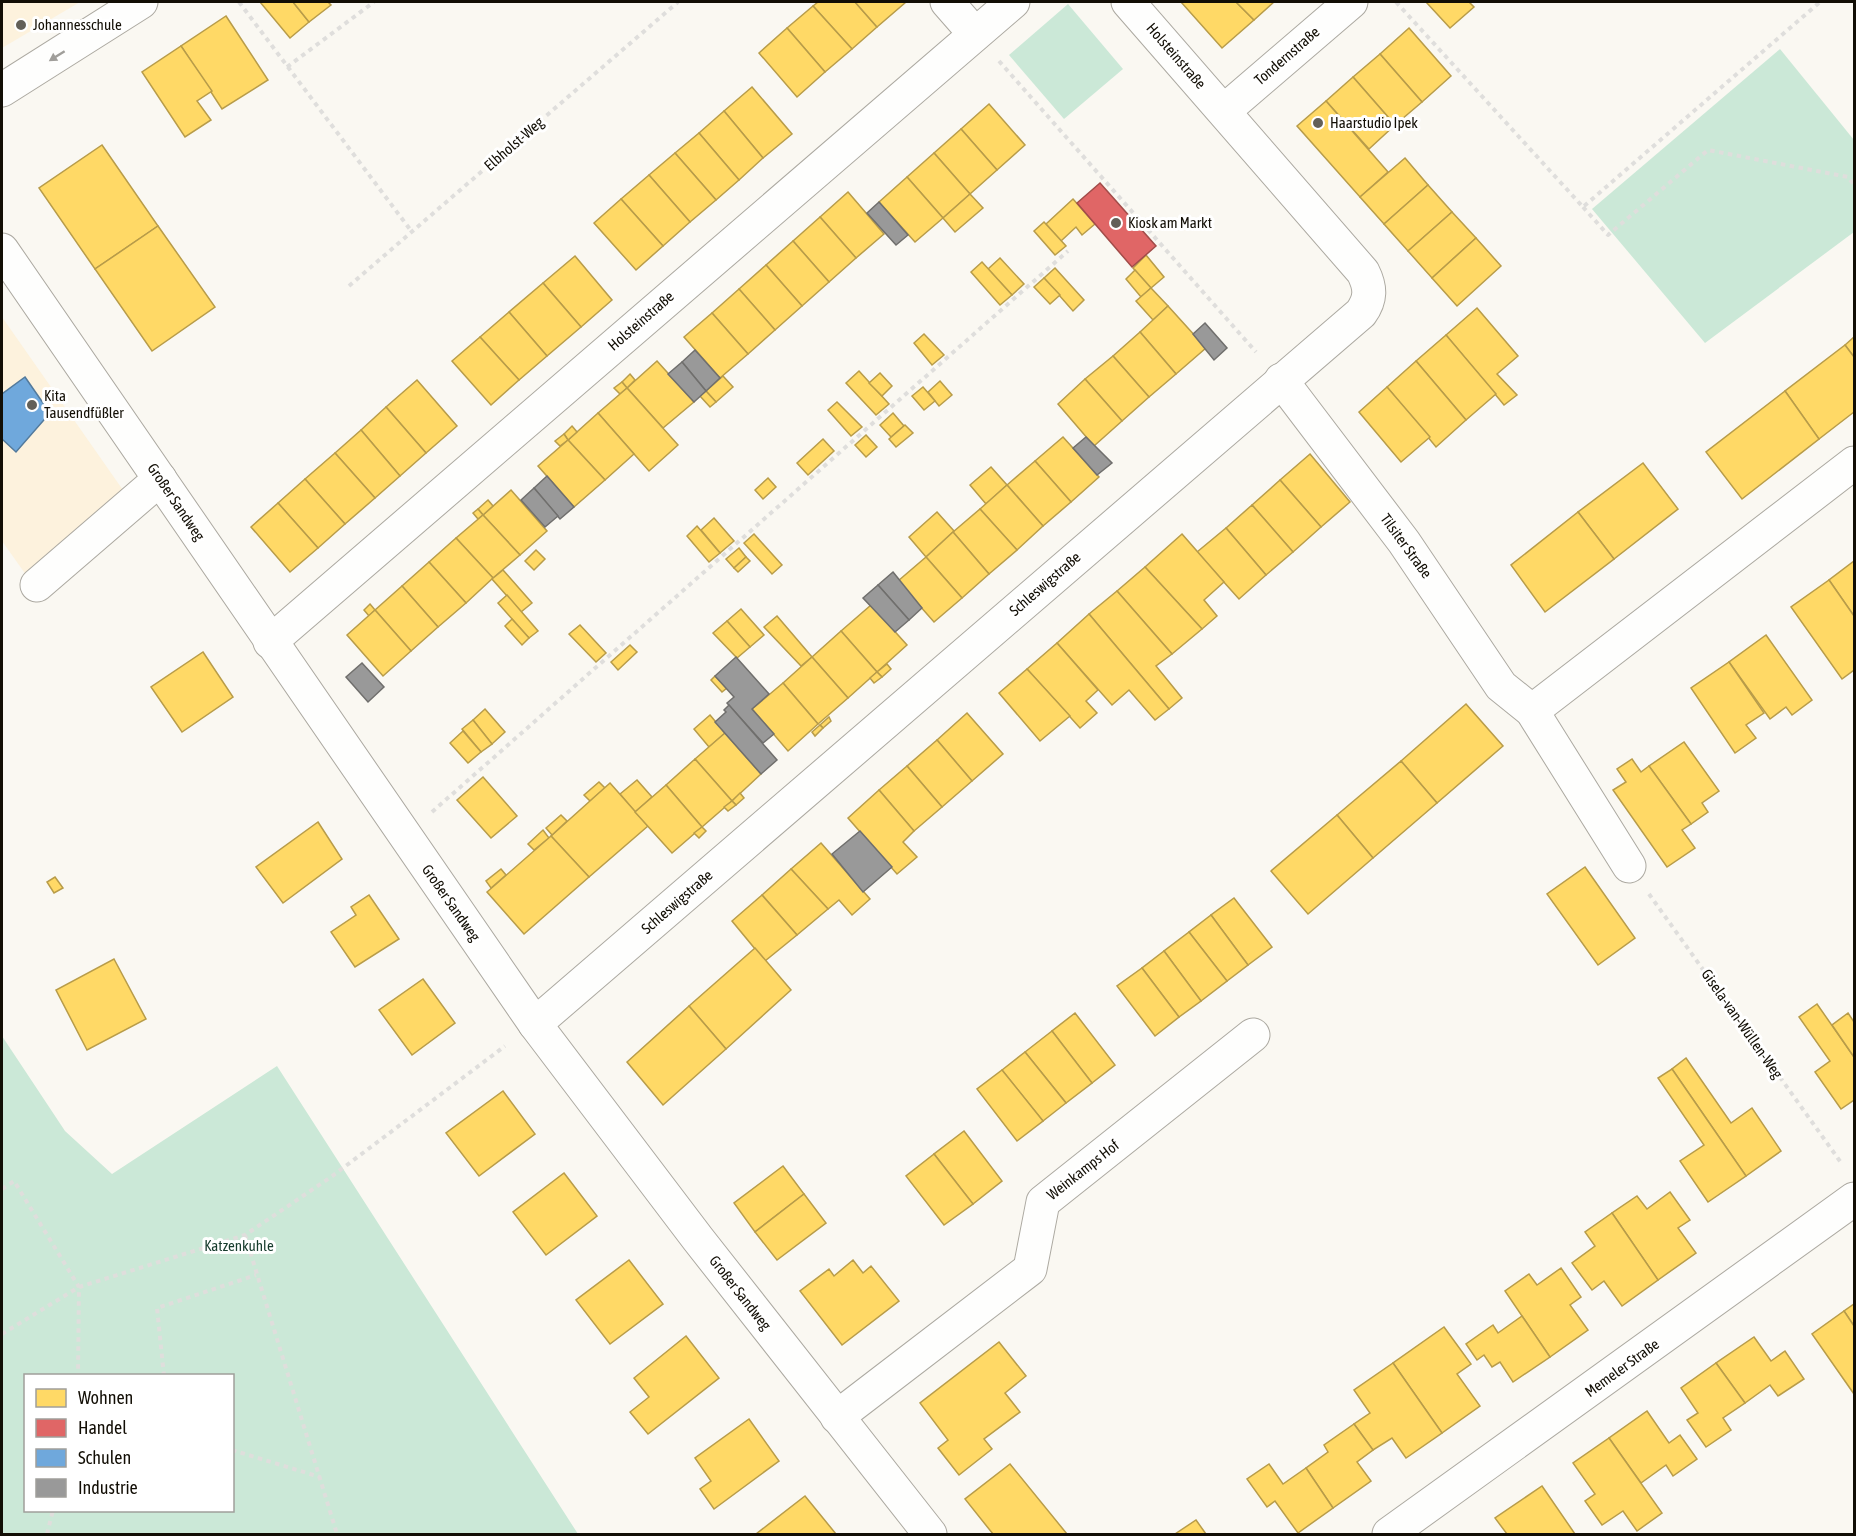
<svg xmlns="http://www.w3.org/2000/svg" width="1856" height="1536" font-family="'Asap Condensed',sans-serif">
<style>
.built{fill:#fdf2dd}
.green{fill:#cbe8d7;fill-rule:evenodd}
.homes{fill:#ffd966;stroke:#b89c49;stroke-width:1.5}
.shops{fill:#e06666;stroke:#a24c49;stroke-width:1.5}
.schools{fill:#6fa8dc;stroke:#537a9c;stroke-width:1.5}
.industry{fill:#999;stroke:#706f6d;stroke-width:1.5}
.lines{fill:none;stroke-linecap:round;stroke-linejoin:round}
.minor-casing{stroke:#aca9a1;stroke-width:35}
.path{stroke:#dfdedc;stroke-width:4;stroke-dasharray:4.5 4.5;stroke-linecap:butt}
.minor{stroke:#fefefd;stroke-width:33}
.oneway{fill:#a09e9a}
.poi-dot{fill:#636058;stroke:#fff;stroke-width:2}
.labels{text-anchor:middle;stroke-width:6;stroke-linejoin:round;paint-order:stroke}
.poi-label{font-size:15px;fill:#120e05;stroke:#fff;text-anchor:start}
.street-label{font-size:15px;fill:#120e05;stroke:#fff}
.park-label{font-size:15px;fill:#173c2d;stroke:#fff}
</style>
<rect width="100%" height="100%" fill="#faf8f2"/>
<!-- built -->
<g class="built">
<path d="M2,2H80L2,48Z"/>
<path d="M2,317L125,493L29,579L2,541Z"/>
</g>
<!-- green -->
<g class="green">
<path d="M1068,4L1123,69L1064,119L1009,55Z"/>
<path d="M1780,49L1854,140V232L1705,343L1592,209Z"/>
<path d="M2,1036L65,1131L112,1174L277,1066L578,1534H2ZM26,1376H232V1510H26Z"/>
</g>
<!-- homes -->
<g class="homes">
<path d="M260,2H293L309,22L290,38Z"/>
<path d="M293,2H328L331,5L309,22Z"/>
<path d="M818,2H855L877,27L852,49L813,6Z"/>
<path d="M855,2H906L877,27Z"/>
<path d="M1181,2H1236L1254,20L1222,48Z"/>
<path d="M1236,2H1274L1254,20Z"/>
<path d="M1426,2H1469L1474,7L1450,28Z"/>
<path d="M813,6L852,49L825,72L787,28Z"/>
<path d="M226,16L268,80L222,109L181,46Z"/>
<path d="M787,28L825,72L797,97L759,53Z"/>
<path d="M1409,28L1451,76L1422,102L1380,54Z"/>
<path d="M181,46L212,91L197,101L211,120L185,137L142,72Z"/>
<path d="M1380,54L1422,102L1395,125L1353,77Z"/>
<path d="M1353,77L1395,125L1369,149L1326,101Z"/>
<path d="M752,87L792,134L763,158L724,111Z"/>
<path d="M1326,101L1388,172L1360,197L1297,126Z"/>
<path d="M989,104L1025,145L997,170L961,129Z"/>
<path d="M724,111L763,158L739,180L699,133Z"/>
<path d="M961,129L997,170L970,194L934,153Z"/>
<path d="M699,133L739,180L716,200L675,153Z"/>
<path d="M102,145L158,226L95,269L39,188Z"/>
<path d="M675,153L716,200L690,222L649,175Z"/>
<path d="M934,153L970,194L943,218L907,177Z"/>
<path d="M1405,158L1428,185L1384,224L1360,197Z"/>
<path d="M649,175L690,222L663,246L621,199Z"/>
<path d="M907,177L943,218L915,242L879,202Z"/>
<path d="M1428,185L1452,212L1408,251L1384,224Z"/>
<path d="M848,192L884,234L856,258L820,217Z"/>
<path d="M970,194L983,208L955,232L943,218Z"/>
<path d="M621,199L663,246L636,270L594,223Z"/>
<path d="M1073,199L1095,224L1082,235L1076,227L1061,241L1046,224Z"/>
<path d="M1452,212L1476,238L1432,278L1408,251Z"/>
<path d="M820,217L856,258L829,282L793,241Z"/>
<path d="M1044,222L1066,246L1055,255L1034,231Z"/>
<path d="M158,226L215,307L152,351L95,269Z"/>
<path d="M1476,238L1501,266L1457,306L1432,278Z"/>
<path d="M793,241L829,282L802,306L766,265Z"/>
<path d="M1146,255L1164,277L1151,288L1133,268Z"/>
<path d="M575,256L612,300L581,327L543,283Z"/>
<path d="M1000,258L1024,284L1012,295L988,269Z"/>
<path d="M982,262L1012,295L1000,305L971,272Z"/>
<path d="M766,265L802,306L775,330L739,289Z"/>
<path d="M1055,268L1084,300L1073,311L1044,278Z"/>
<path d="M1135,270L1151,288L1141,297L1126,279Z"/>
<path d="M1044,278L1060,295L1050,304L1034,287Z"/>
<path d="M543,283L581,327L547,356L509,312Z"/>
<path d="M1151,288L1168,306L1153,320L1136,301Z"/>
<path d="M739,289L775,330L748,354L712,313Z"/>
<path d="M1168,306L1206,348L1176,374L1140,332Z"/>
<path d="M1477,308L1518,356L1497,374L1517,395L1504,405L1446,335Z"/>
<path d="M509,312L547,356L519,380L480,337Z"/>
<path d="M712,313L748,354L720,378L684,337Z"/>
<path d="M1140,332L1176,374L1149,397L1113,356Z"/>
<path d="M924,334L944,355L932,365L914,343Z"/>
<path d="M1446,335L1496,394L1466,420L1416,361Z"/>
<path d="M480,337L519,380L491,405L452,361Z"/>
<path d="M1854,337V357L1845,345Z"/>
<path d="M1845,345L1854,357V412L1819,439L1785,391Z"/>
<path d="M1113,356L1149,397L1122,421L1085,379Z"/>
<path d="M657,361L694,402L663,428L627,388Z"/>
<path d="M1416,361L1466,420L1436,447L1387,387Z"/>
<path d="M859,371L889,404L876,415L846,383Z"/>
<path d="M880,373L892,386L882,396L869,383Z"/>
<path d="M630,374L635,380L627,388L622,382Z"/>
<path d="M723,376L733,387L716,402L706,391Z"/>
<path d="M1085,379L1122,421L1094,446L1058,404Z"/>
<path d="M417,380L457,426L426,453L386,407Z"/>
<path d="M940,381L952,395L939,406L928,392Z"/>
<path d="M622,382L627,388L620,394L614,388Z"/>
<path d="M923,387L935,401L924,410L912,396Z"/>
<path d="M1387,387L1430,437L1401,462L1359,412Z"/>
<path d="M627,388L678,445L649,471L598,413Z"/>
<path d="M706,391L716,402L710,407L700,396Z"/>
<path d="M1785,391L1819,439L1742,499L1706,452Z"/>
<path d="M837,402L862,427L851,436L828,410Z"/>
<path d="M386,407L426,453L400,476L361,430Z"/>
<path d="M598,413L634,454L605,480L568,440Z"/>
<path d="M893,413L904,426L891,437L880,425Z"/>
<path d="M905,425L913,433L896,447L889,439Z"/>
<path d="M572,426L577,432L568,440L564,434Z"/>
<path d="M361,430L400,476L375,498L335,453Z"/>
<path d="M564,434L568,440L560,446L555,441Z"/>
<path d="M866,435L877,447L866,457L855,445Z"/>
<path d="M1063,437L1099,477L1071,502L1035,461Z"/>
<path d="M823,439L834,451L808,475L797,463Z"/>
<path d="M568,440L605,480L574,507L538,466Z"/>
<path d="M335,453L375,498L345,524L305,479Z"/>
<path d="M1310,454L1350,502L1321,527L1280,480Z"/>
<path d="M1035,461L1071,502L1043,526L1007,485Z"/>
<path d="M1643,463L1678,509L1614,559L1578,512Z"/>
<path d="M991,467L1007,485L986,504L970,485Z"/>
<path d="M768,478L776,487L763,499L755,490Z"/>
<path d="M305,479L345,524L318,548L278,503Z"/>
<path d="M1280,480L1321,527L1293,552L1252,505Z"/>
<path d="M1007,485L1043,526L1017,550L980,509Z"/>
<path d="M511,490L547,531L520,555L483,515Z"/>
<path d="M488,500L493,506L483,515L478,509Z"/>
<path d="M278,503L318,548L290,572L251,527Z"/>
<path d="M1252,505L1293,552L1266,575L1226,528Z"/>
<path d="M478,509L483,515L478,519L473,513Z"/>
<path d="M980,509L1017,550L989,574L953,532Z"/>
<path d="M937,512L954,531L926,557L909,537Z"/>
<path d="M1578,512L1614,559L1545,612L1511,565Z"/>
<path d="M483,515L520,555L493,578L456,538Z"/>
<path d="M714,518L734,541L720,553L701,530Z"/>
<path d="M697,526L720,553L709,562L687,536Z"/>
<path d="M1226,528L1266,575L1239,599L1197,552Z"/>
<path d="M953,532L989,574L962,598L926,557Z"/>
<path d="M754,534L782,565L772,574L744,543Z"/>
<path d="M1182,534L1224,582L1204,600L1217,616L1202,629L1145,567Z"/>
<path d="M456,538L493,578L466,603L429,562Z"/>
<path d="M739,548L746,557L734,568L726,559Z"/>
<path d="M536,550L545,559L534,570L525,561Z"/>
<path d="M746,557L750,561L738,572L734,568Z"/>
<path d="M926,557L962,598L934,622L898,581Z"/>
<path d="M1854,561V616L1829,580Z"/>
<path d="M429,562L466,603L438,627L402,586Z"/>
<path d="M1145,567L1202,629L1172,654L1117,591Z"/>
<path d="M503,570L532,603L521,612L492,579Z"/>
<path d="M1829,580L1854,616V670L1842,679L1791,607Z"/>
<path d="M402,586L438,627L411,651L375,610Z"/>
<path d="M1117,591L1172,654L1156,666L1182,698L1169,709L1089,614Z"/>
<path d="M507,595L538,631L529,638L498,603Z"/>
<path d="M370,604L375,610L369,616L364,610Z"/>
<path d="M871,605L907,645L877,672L841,631Z"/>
<path d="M741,609L764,635L750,647L727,621Z"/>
<path d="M375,610L411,651L383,676L347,635Z"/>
<path d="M1089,614L1169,709L1155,720L1129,690L1112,705L1057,643Z"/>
<path d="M777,616L812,657L801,666L764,627Z"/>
<path d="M512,619L529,638L522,645L505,626Z"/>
<path d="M727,621L750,647L737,658L713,633Z"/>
<path d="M580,625L606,653L596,662L569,634Z"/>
<path d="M841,631L877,672L848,698L812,657Z"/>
<path d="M1766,635L1812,700L1792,715L1786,707L1770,719L1729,662Z"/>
<path d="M1057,643L1098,690L1086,701L1097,713L1080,728L1027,669Z"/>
<path d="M630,645L637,652L618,670L611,662Z"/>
<path d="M203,652L233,697L182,732L151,687Z"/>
<path d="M812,657L848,698L818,724L783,683Z"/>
<path d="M1729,662L1764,713L1746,725L1756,738L1735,753L1691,688Z"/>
<path d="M887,664L891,669L882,677L877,672Z"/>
<path d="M1027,669L1070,716L1040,741L999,693Z"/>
<path d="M877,672L882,677L874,683L870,678Z"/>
<path d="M715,676L727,688L722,692L711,680Z"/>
<path d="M783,683L818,724L788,751L752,709Z"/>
<path d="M1466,704L1503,746L1437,803L1401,761Z"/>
<path d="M485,709L505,732L492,744L473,720Z"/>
<path d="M967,713L1003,754L972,781L937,740Z"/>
<path d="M710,715L725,733L709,747L694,729Z"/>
<path d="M829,717L831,721L823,728L820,725Z"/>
<path d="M473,720L492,744L481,752L462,729Z"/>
<path d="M820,725L823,728L815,736L812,732Z"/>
<path d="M463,731L481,752L468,763L450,743Z"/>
<path d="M725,733L761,774L732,801L695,759Z"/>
<path d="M937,740L972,781L942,807L907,766Z"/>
<path d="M1684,742L1719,791L1702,803L1708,812L1691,824L1649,766Z"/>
<path d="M695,759L732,801L702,827L666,785Z"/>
<path d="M1632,759L1641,772L1649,766L1691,824L1682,830L1695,848L1667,867L1613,790L1626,782L1617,769Z"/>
<path d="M1401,761L1437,803L1373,858L1337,815Z"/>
<path d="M907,766L942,807L914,831L879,790Z"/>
<path d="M483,777L517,816L491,838L457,800Z"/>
<path d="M637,780L652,797L635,812L620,794Z"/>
<path d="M599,782L605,788L590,801L584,795Z"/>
<path d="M610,783L648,826L589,877L551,836Z"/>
<path d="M666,785L702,827L672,853L635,812Z"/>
<path d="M879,790L914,831L903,842L917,857L897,874L848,818Z"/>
<path d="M740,793L744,798L736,805L732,801Z"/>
<path d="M732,801L736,805L728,811L724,807Z"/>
<path d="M561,815L567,821L552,835L546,828Z"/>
<path d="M1337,815L1373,858L1308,914L1271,871Z"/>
<path d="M318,822L342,859L283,903L256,867Z"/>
<path d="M702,827L706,831L699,838L694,833Z"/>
<path d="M543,830L549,838L534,850L528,844Z"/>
<path d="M551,836L589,877L524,934L487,892Z"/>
<path d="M821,843L870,899L852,915L839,900L828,909L791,869Z"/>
<path d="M1585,867L1635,938L1598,965L1547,894Z"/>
<path d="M501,869L506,875L491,888L486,881Z"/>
<path d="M791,869L828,909L797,935L762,895Z"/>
<path d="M55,877L63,888L54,893L47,882Z"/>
<path d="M369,895L399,939L355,967L331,932L356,915L351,907Z"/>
<path d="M762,895L797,935L765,961L732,921Z"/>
<path d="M1234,898L1272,947L1248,965L1211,915Z"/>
<path d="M1211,915L1248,965L1227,981L1189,932Z"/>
<path d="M1189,932L1227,981L1201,1001L1164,951Z"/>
<path d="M755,948L791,990L726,1049L689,1006Z"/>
<path d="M1164,951L1201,1001L1179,1017L1142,968Z"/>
<path d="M114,959L146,1019L87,1050L56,990Z"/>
<path d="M1142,968L1179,1017L1155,1036L1117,986Z"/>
<path d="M423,979L455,1023L412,1055L379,1010Z"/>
<path d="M1817,1004L1854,1057V1100L1841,1109L1815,1072L1830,1061L1799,1017Z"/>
<path d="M689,1006L726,1049L663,1105L627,1062Z"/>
<path d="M1075,1013L1115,1065L1092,1083L1052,1031Z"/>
<path d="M1848,1013L1854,1022V1057L1832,1025Z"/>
<path d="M1052,1031L1092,1083L1066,1103L1025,1052Z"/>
<path d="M1025,1052L1066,1103L1043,1121L1002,1070Z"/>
<path d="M1686,1058L1731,1123L1752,1108L1781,1151L1746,1176L1672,1069Z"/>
<path d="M1672,1069L1746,1176L1708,1202L1680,1161L1704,1145L1658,1078Z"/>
<path d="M1002,1070L1043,1121L1017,1141L977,1089Z"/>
<path d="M503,1091L535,1134L479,1176L446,1133Z"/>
<path d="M964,1131L1002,1181L973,1204L934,1154Z"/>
<path d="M934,1154L973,1204L944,1225L906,1176Z"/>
<path d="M783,1166L804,1194L755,1232L734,1203Z"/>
<path d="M564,1173L597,1216L546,1255L513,1212Z"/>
<path d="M1670,1192L1690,1220L1678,1228L1696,1253L1658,1280L1612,1213L1637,1196L1647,1209Z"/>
<path d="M804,1194L826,1223L777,1260L755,1232Z"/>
<path d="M1612,1213L1658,1280L1622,1306L1604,1281L1592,1290L1572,1263L1595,1246L1585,1232Z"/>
<path d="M629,1260L663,1304L610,1344L576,1300Z"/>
<path d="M853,1260L863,1273L871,1266L899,1301L842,1345L800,1291L829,1269L834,1276Z"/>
<path d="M1561,1268L1581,1297L1570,1305L1588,1330L1550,1357L1505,1291L1529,1274L1537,1285Z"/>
<path d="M1854,1304V1326L1844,1311Z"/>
<path d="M1844,1311L1854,1326V1394L1812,1334Z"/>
<path d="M1522,1316L1550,1357L1513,1382L1500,1362L1492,1367L1484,1355L1477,1360L1466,1344L1493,1325L1498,1333Z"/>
<path d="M1444,1327L1471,1364L1457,1374L1480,1406L1442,1433L1393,1363Z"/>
<path d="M686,1336L719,1378L648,1434L630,1412L649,1397L634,1378Z"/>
<path d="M1754,1337L1771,1361L1785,1351L1804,1379L1778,1396L1770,1385L1745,1403L1716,1363Z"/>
<path d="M999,1342L1026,1376L1005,1393L1020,1412L984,1439L992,1449L959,1475L938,1448L948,1440L920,1403Z"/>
<path d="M1393,1363L1442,1433L1406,1458L1392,1438L1373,1450L1354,1424L1370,1413L1354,1390Z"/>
<path d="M1716,1363L1745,1403L1723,1418L1731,1430L1706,1447L1687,1420L1698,1413L1681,1388Z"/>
<path d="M1647,1411L1669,1443L1680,1435L1697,1459L1673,1476L1666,1465L1641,1483L1609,1438Z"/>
<path d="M749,1419L779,1461L714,1509L700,1489L711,1481L695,1458Z"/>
<path d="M1354,1424L1373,1450L1357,1462L1371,1481L1333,1508L1306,1468L1328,1452L1324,1445Z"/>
<path d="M1609,1438L1662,1513L1637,1531L1623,1511L1602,1525L1585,1501L1595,1494L1573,1463Z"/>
<path d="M1010,1464L1067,1534H993L965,1499Z"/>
<path d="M1269,1464L1283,1484L1306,1468L1333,1508L1298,1533L1275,1501L1267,1507L1247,1479Z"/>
<path d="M1542,1486L1575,1534H1507L1495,1518Z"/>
<path d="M805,1496L836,1534H756Z"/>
<path d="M1196,1520L1206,1534H1175Z"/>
</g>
<!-- shops -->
<path class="shops" d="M1100,183L1156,246L1132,267L1077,203Z"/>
<!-- schools -->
<path class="schools" d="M25,377L50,413L16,452L2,439V394Z"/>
<!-- industry -->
<g class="industry">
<path d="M879,202L908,235L896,245L867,213Z"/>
<path d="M1205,323L1227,348L1214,360L1193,334Z"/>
<path d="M695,350L720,378L706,391L682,362Z"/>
<path d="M682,362L706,391L694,402L668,374Z"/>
<path d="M1086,437L1112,463L1097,475L1073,448Z"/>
<path d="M547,476L574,507L560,519L534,488Z"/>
<path d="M534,488L558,516L545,527L521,500Z"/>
<path d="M893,572L922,608L909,620L878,585Z"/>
<path d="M878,585L909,620L895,632L863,598Z"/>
<path d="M736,657L769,694L752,709L774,734L763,743L727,703L734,697L715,676Z"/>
<path d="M362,663L384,687L368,702L346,677Z"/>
<path d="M729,705L777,760L761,774L715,722L726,712L724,710Z"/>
<path d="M860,831L892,867L863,892L832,854Z"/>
</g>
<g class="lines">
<!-- minor casing -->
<g class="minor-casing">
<g id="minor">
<path d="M947,2L975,34"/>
<path d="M2,90L141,2"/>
<path d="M1224,111L1351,2"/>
<path d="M2,250L535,1024L698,1239L930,1534"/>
<path d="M1281,380L1404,542L1501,686L1532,711L1629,866"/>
<path d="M37,585L160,479"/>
<path d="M270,642L1013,2"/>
<path d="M1532,711L1854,463"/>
<path d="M535,1024L1361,313C1371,299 1371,288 1363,272L1128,2"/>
<path d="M837,1417L1030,1269L1043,1202L1253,1035"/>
<path d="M1389,1534L1854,1199"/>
</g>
</g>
<!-- path -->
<g class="path">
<path d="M239,2L412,232"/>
<path d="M1396,2L1583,207L1820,2"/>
<path d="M999,61L1256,352"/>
<path d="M287,67L374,2"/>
<path d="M1583,207L1608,235L1708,150L1848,177L1854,185"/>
<path d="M349,286L678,2"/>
<path d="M432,812L1068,251"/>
<path d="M1649,894L1842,1164"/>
<path d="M2,1189L14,1181L79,1287L78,1376"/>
<path d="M245,1235L337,1534"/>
<path d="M2,1334L79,1287L245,1235L331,1177L505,1046"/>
<path d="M164,1376L157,1308L256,1275"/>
<path d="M232,1450L320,1477"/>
<path d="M47,1534L53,1510"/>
</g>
<!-- minor -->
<use href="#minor" class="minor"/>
</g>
<!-- one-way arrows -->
<defs><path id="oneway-solid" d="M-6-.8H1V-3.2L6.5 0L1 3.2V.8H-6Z" transform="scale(1.5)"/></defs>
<use class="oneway" href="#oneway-solid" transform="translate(57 56) rotate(148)"/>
<!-- markers -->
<g class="poi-dot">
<circle cx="21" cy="25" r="6"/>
<circle cx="1318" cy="123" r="6"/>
<circle cx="1116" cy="223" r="6"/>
<circle cx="32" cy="405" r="6"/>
</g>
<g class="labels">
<!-- poi labels -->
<g class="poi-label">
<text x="33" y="30">Johannesschule</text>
<text x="1330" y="128">Haarstudio Ipek</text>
<text x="1128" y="228">Kiosk am Markt</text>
<text x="44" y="401">Kita<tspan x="44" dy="17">Tausendfüßler</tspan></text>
</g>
<!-- street labels -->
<g class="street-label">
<text transform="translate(1176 56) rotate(49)" y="5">Holsteinstraße</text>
<text transform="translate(1287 56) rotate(-41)" y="5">Tondernstraße</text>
<text transform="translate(514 144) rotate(-41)" y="5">Elbholst-Weg</text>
<text transform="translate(641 321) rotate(-41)" y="5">Holsteinstraße</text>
<text transform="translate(176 502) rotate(56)" y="5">Großer Sandweg</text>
<text transform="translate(1406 546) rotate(54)" y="5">Tilsiter Straße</text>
<text transform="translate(1045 584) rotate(-41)" y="5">Schleswigstraße</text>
<text transform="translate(677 902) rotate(-41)" y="5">Schleswigstraße</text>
<text transform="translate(451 903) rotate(55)" y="5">Großer Sandweg</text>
<text transform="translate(1742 1024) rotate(55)" y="5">Gisela-van-Wüllen-Weg</text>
<text transform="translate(1083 1170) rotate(-38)" y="5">Weinkamps Hof</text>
<text transform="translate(740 1293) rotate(52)" y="5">Großer Sandweg</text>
<text transform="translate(1622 1368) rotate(-36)" y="5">Memeler Straße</text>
</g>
<!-- park labels -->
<g class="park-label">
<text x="239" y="1251">Katzenkuhle</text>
</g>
</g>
<!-- border -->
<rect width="1856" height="1536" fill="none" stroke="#120e05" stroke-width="6"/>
<!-- legend -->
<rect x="24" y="1374" width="210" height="138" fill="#ffffff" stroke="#a09f9b" stroke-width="1.5"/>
<rect x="36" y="1389" width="30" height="18" fill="#ffd966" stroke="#a09f9b" stroke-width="1.5"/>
<text x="78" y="1404" font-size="18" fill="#120e05">Wohnen</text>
<rect x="36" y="1419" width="30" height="18" fill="#e06666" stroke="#a09f9b" stroke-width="1.5"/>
<text x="78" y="1434" font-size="18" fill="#120e05">Handel</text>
<rect x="36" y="1449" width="30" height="18" fill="#6fa8dc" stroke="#a09f9b" stroke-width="1.5"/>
<text x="78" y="1464" font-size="18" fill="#120e05">Schulen</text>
<rect x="36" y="1479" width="30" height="18" fill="#999999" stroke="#a09f9b" stroke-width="1.5"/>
<text x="78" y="1494" font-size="18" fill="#120e05">Industrie</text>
</svg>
